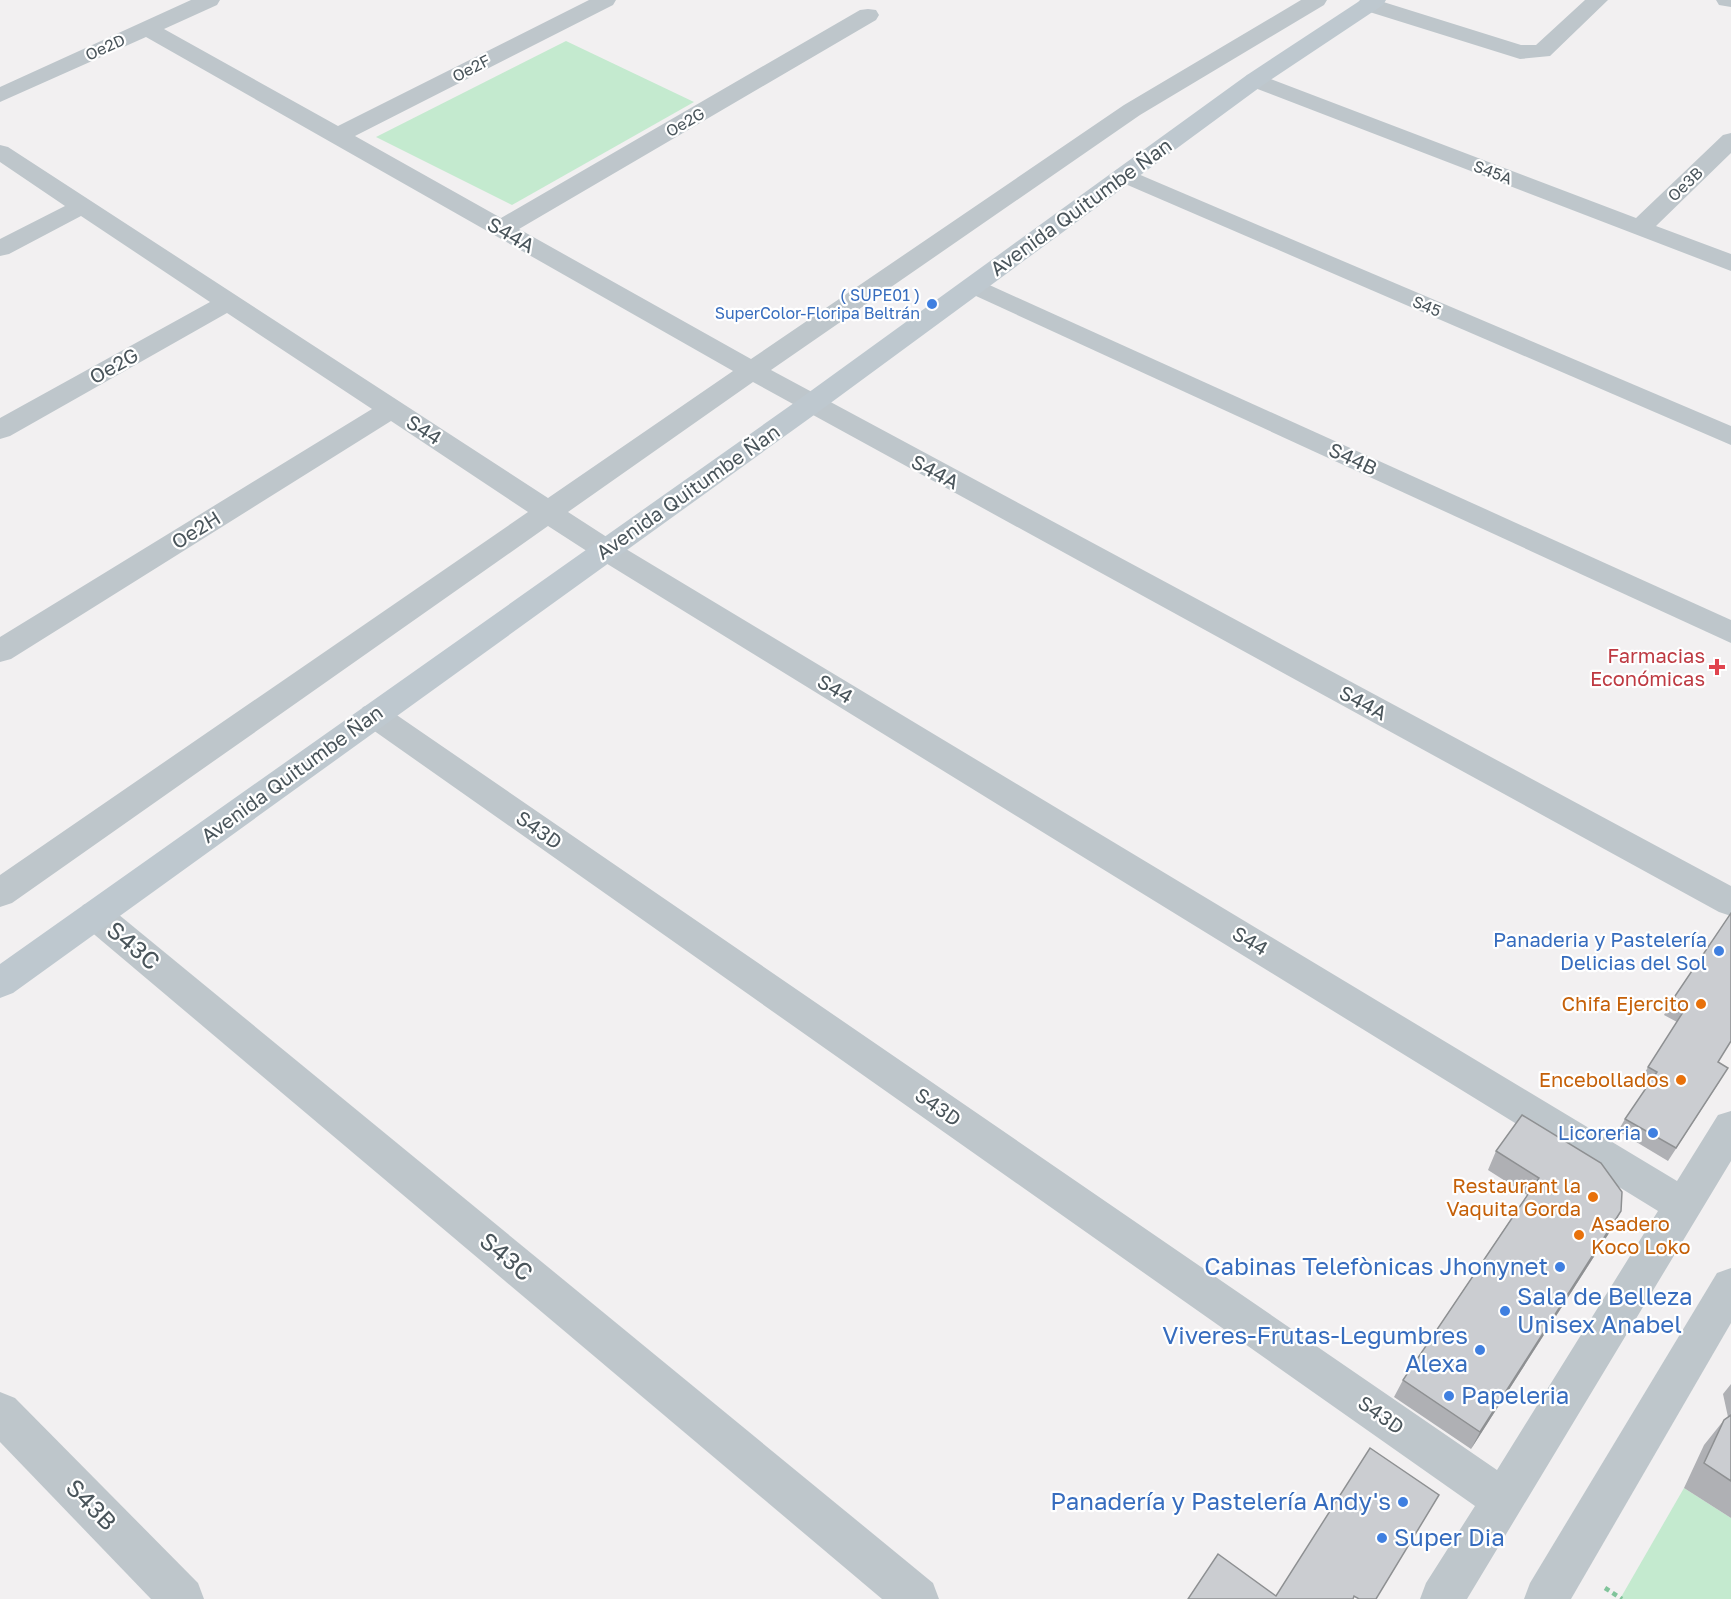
<svg xmlns="http://www.w3.org/2000/svg" width="1731" height="1599" font-family="'Golos Text',sans-serif">
<style>
.green{fill:#c4eacf}
.lines{fill:none;stroke-linecap:round;stroke-linejoin:round}
.path{stroke:#81c49b;stroke-width:4.5;stroke-dasharray:5 4;stroke-linecap:butt}
.street{fill:#bec6cb;fill-rule:evenodd}
.secondary{fill:#bec8cf;fill-rule:evenodd}
.wall{fill:#afb0b4}
.shaded-wall{fill:#8e9092}
.building{fill:#cbcdd1;stroke:#8e9092;stroke-width:1.5}
.shop-dot{fill:#3f7fe0;stroke:#fff;stroke-width:2}
.health-dot{fill:#e0444e;stroke:#fff;stroke-width:2}
.food-dot{fill:#e8710a;stroke:#fff;stroke-width:2}
.labels{text-anchor:middle;stroke-width:4.5;stroke-linejoin:round;paint-order:stroke}
.far-street-label{font-size:16px;fill:#4a555b;stroke:#fff}
.far-shop-label{font-size:16px;fill:#366cbe;stroke:#fff;text-anchor:end}
.street-label{font-size:20px;fill:#4a555b;stroke:#fff}
.health-label{font-size:20px;fill:#be3a42;stroke:#fff;text-anchor:end}
.shop-label{font-size:20px;fill:#366cbe;stroke:#fff;text-anchor:end}
.food-label{font-size:20px;fill:#c56008;stroke:#fff;text-anchor:end}
.near-street-label{font-size:24px;fill:#4a555b;stroke:#fff}
.near-shop-label{font-size:24px;fill:#366cbe;stroke:#fff;text-anchor:end}
</style>
<rect width="100%" height="100%" fill="#f2f0f1"/>
<!-- green -->
<g class="green">
<path d="M566,41L694,102L512,205L376,137Z"/>
<path d="M1684,1488L1731,1518V1599H1620Z"/>
</g>
<g class="lines">
<!-- path -->
<path class="path" d="M1605,1588L1622,1599"/>
<!-- street -->
<g class="street">
<path d="M191,0H220L217,5L164,29L338,126L589,0H616L613,5L355,136L501,218L860,10L868,9L876,10L879,15L876,20L519,229L751,359L1124,105L1301,0H1327L1324,5L1140,115L771,370L1731,886V916L1719,912L753,382L568,512L616,543L1677,1181L1718,1115L1731,1111V1161L1467,1599H1420L1426,1583L1475,1506L363,723L358,715L363,707L374,703L385,707L1497,1470L1658,1211L596,557L548,526L12,903L0,907V875L528,512L391,421L11,659L0,662V637L372,409L227,313L10,436L0,439V418L210,302L81,216L9,254L0,256V239L65,206L0,162V145L8,147L548,498L733,371L146,37L0,102V87Z"/>
<path d="M1360,0H1377L1521,45H1536L1585,0H1608L1550,56L1520,59L1360,9L1357,4Z"/>
<path d="M1716,0H1731V7L1719,5Z"/>
<path d="M1255,73L1636,218L1723,135L1731,133V153L1656,226L1731,254V271L1247,85L1244,80L1247,75Z"/>
<path d="M1124,168L1731,426V445L1116,180L1112,175L1116,170Z"/>
<path d="M974,278L1731,620V643L965,291L961,286L965,281Z"/>
<path d="M95,901L107,905L933,1583L939,1599H882L83,925L78,915L83,905Z"/>
<path d="M1731,1268V1323L1571,1599H1524L1530,1583L1717,1273Z"/>
<path d="M0,1392L15,1398L198,1583L204,1599H151L0,1442Z"/>
</g>
<!-- secondary -->
<path class="secondary" d="M1361,0H1386L1383,5L1263,85L821,410L13,993L0,998V964L801,398L1247,75Z"/>
</g>
<!-- wall -->
<g class="wall">
<path d="M1731,913L1718,1062L1720,1081L1668,1161L1618,1131L1625,1119L1649,1084L1641,1080L1648,1067L1677,1022L1664,1015L1671,1002Z"/>
<path d="M1522,1115L1611,1230L1471,1449L1394,1397L1403,1380L1527,1195L1488,1170L1496,1151Z"/>
<path d="M1731,1384V1518L1684,1488L1704,1445L1724,1420L1728,1417L1723,1394Z"/>
</g>
<!-- shaded-wall -->
<path class="shaded-wall" d="M1621,1211L1611,1230L1471,1449L1480,1432Z"/>
<!-- building -->
<g class="building">
<path d="M1731,913V1041L1718,1062L1728,1068L1676,1148L1625,1119L1657,1072L1648,1067L1685,1009L1671,1002Z"/>
<path d="M1522,1115L1601,1163L1622,1192L1621,1211L1480,1432L1403,1380L1539,1178L1496,1151Z"/>
<path d="M1731,1415V1481L1704,1463L1724,1420Z"/>
<path d="M1370,1448L1439,1495L1376,1599H1359L1354,1596L1353,1599H1188L1218,1554L1276,1596Z"/>
</g>
<!-- markers -->
<g class="shop-dot">
<circle cx="932" cy="304" r="6"/>
<circle cx="1719" cy="951" r="6"/>
<circle cx="1653" cy="1133" r="6"/>
<circle cx="1560" cy="1267" r="6"/>
<circle cx="1505" cy="1311" r="6"/>
<circle cx="1480" cy="1350" r="6"/>
<circle cx="1449" cy="1396" r="6"/>
<circle cx="1403" cy="1502" r="6"/>
<circle cx="1382" cy="1538" r="6"/>
</g>
<path class="health-dot" d="M1714 658h6v6h6v6h-6v6h-6v-6h-6v-6h6z"/>
<g class="food-dot">
<circle cx="1701" cy="1004" r="6"/>
<circle cx="1681" cy="1080" r="6"/>
<circle cx="1593" cy="1197" r="6"/>
<circle cx="1579" cy="1235" r="6"/>
</g>
<g class="labels">
<!-- far-street labels -->
<g class="far-street-label">
<text transform="translate(105 47) rotate(-24)" y="6">Oe2D</text>
<text transform="translate(471 68) rotate(-27)" y="6">Oe2F</text>
<text transform="translate(685 122) rotate(-30)" y="6">Oe2G</text>
<text transform="translate(1493 172) rotate(21)" y="6">S45A</text>
<text transform="translate(1685 184) rotate(-44)" y="6">Oe3B</text>
<text transform="translate(1427 306) rotate(23)" y="6">S45</text>
</g>
<!-- far-shop labels -->
<g class="far-shop-label">
<text x="920" y="301">( SUPE01 )<tspan x="920" dy="18">SuperColor-Floripa Beltrán</tspan></text>
</g>
<!-- street labels -->
<g class="street-label">
<text transform="translate(1081 207) rotate(-36)" y="7">Avenida Quitumbe Ñan</text>
<text transform="translate(511 235) rotate(30)" y="7">S44A</text>
<text transform="translate(114 366) rotate(-29)" y="7">Oe2G</text>
<text transform="translate(424 430) rotate(33)" y="7">S44</text>
<text transform="translate(1353 459) rotate(25)" y="7">S44B</text>
<text transform="translate(935 472) rotate(28)" y="7">S44A</text>
<text transform="translate(688 492) rotate(-35)" y="7">Avenida Quitumbe Ñan</text>
<text transform="translate(196 530) rotate(-32)" y="7">Oe2H</text>
<text transform="translate(835 689) rotate(31)" y="7">S44</text>
<text transform="translate(1363 703) rotate(28)" y="7">S44A</text>
<text transform="translate(292 774) rotate(-36)" y="7">Avenida Quitumbe Ñan</text>
<text transform="translate(539 830) rotate(35)" y="7">S43D</text>
<text transform="translate(1250 941) rotate(31)" y="7">S44</text>
<text transform="translate(938 1107) rotate(35)" y="7">S43D</text>
<text transform="translate(1381 1415) rotate(35)" y="7">S43D</text>
</g>
<!-- health labels -->
<g class="health-label">
<text x="1705" y="663">Farmacias<tspan x="1705" dy="23">Económicas</tspan></text>
</g>
<!-- shop labels -->
<g class="shop-label">
<text x="1707" y="947">Panaderia y Pastelería<tspan x="1707" dy="23">Delicias del Sol</tspan></text>
<text x="1641" y="1140">Licoreria</text>
</g>
<!-- food labels -->
<g class="food-label">
<text x="1689" y="1011">Chifa Ejercito</text>
<text x="1669" y="1087">Encebollados</text>
<text x="1581" y="1193">Restaurant la<tspan x="1581" dy="23">Vaquita Gorda</tspan></text>
<text x="1591" y="1231" text-anchor="start">Asadero<tspan x="1591" dy="23">Koco Loko</tspan></text>
</g>
<!-- near-street labels -->
<g class="near-street-label">
<text transform="translate(133 946) rotate(40)" y="8">S43C</text>
<text transform="translate(506 1257) rotate(40)" y="8">S43C</text>
<text transform="translate(91 1505) rotate(46)" y="8">S43B</text>
</g>
<!-- near-shop labels -->
<g class="near-shop-label">
<text x="1548" y="1275">Cabinas Telefònicas Jhonynet</text>
<text x="1517" y="1305" text-anchor="start">Sala de Belleza<tspan x="1517" dy="28">Unisex Anabel</tspan></text>
<text x="1468" y="1344">Viveres-Frutas-Legumbres<tspan x="1468" dy="28">Alexa</tspan></text>
<text x="1461" y="1404" text-anchor="start">Papeleria</text>
<text x="1391" y="1510">Panadería y Pastelería Andy's</text>
<text x="1394" y="1546" text-anchor="start">Super Dia</text>
</g>
</g>
</svg>
